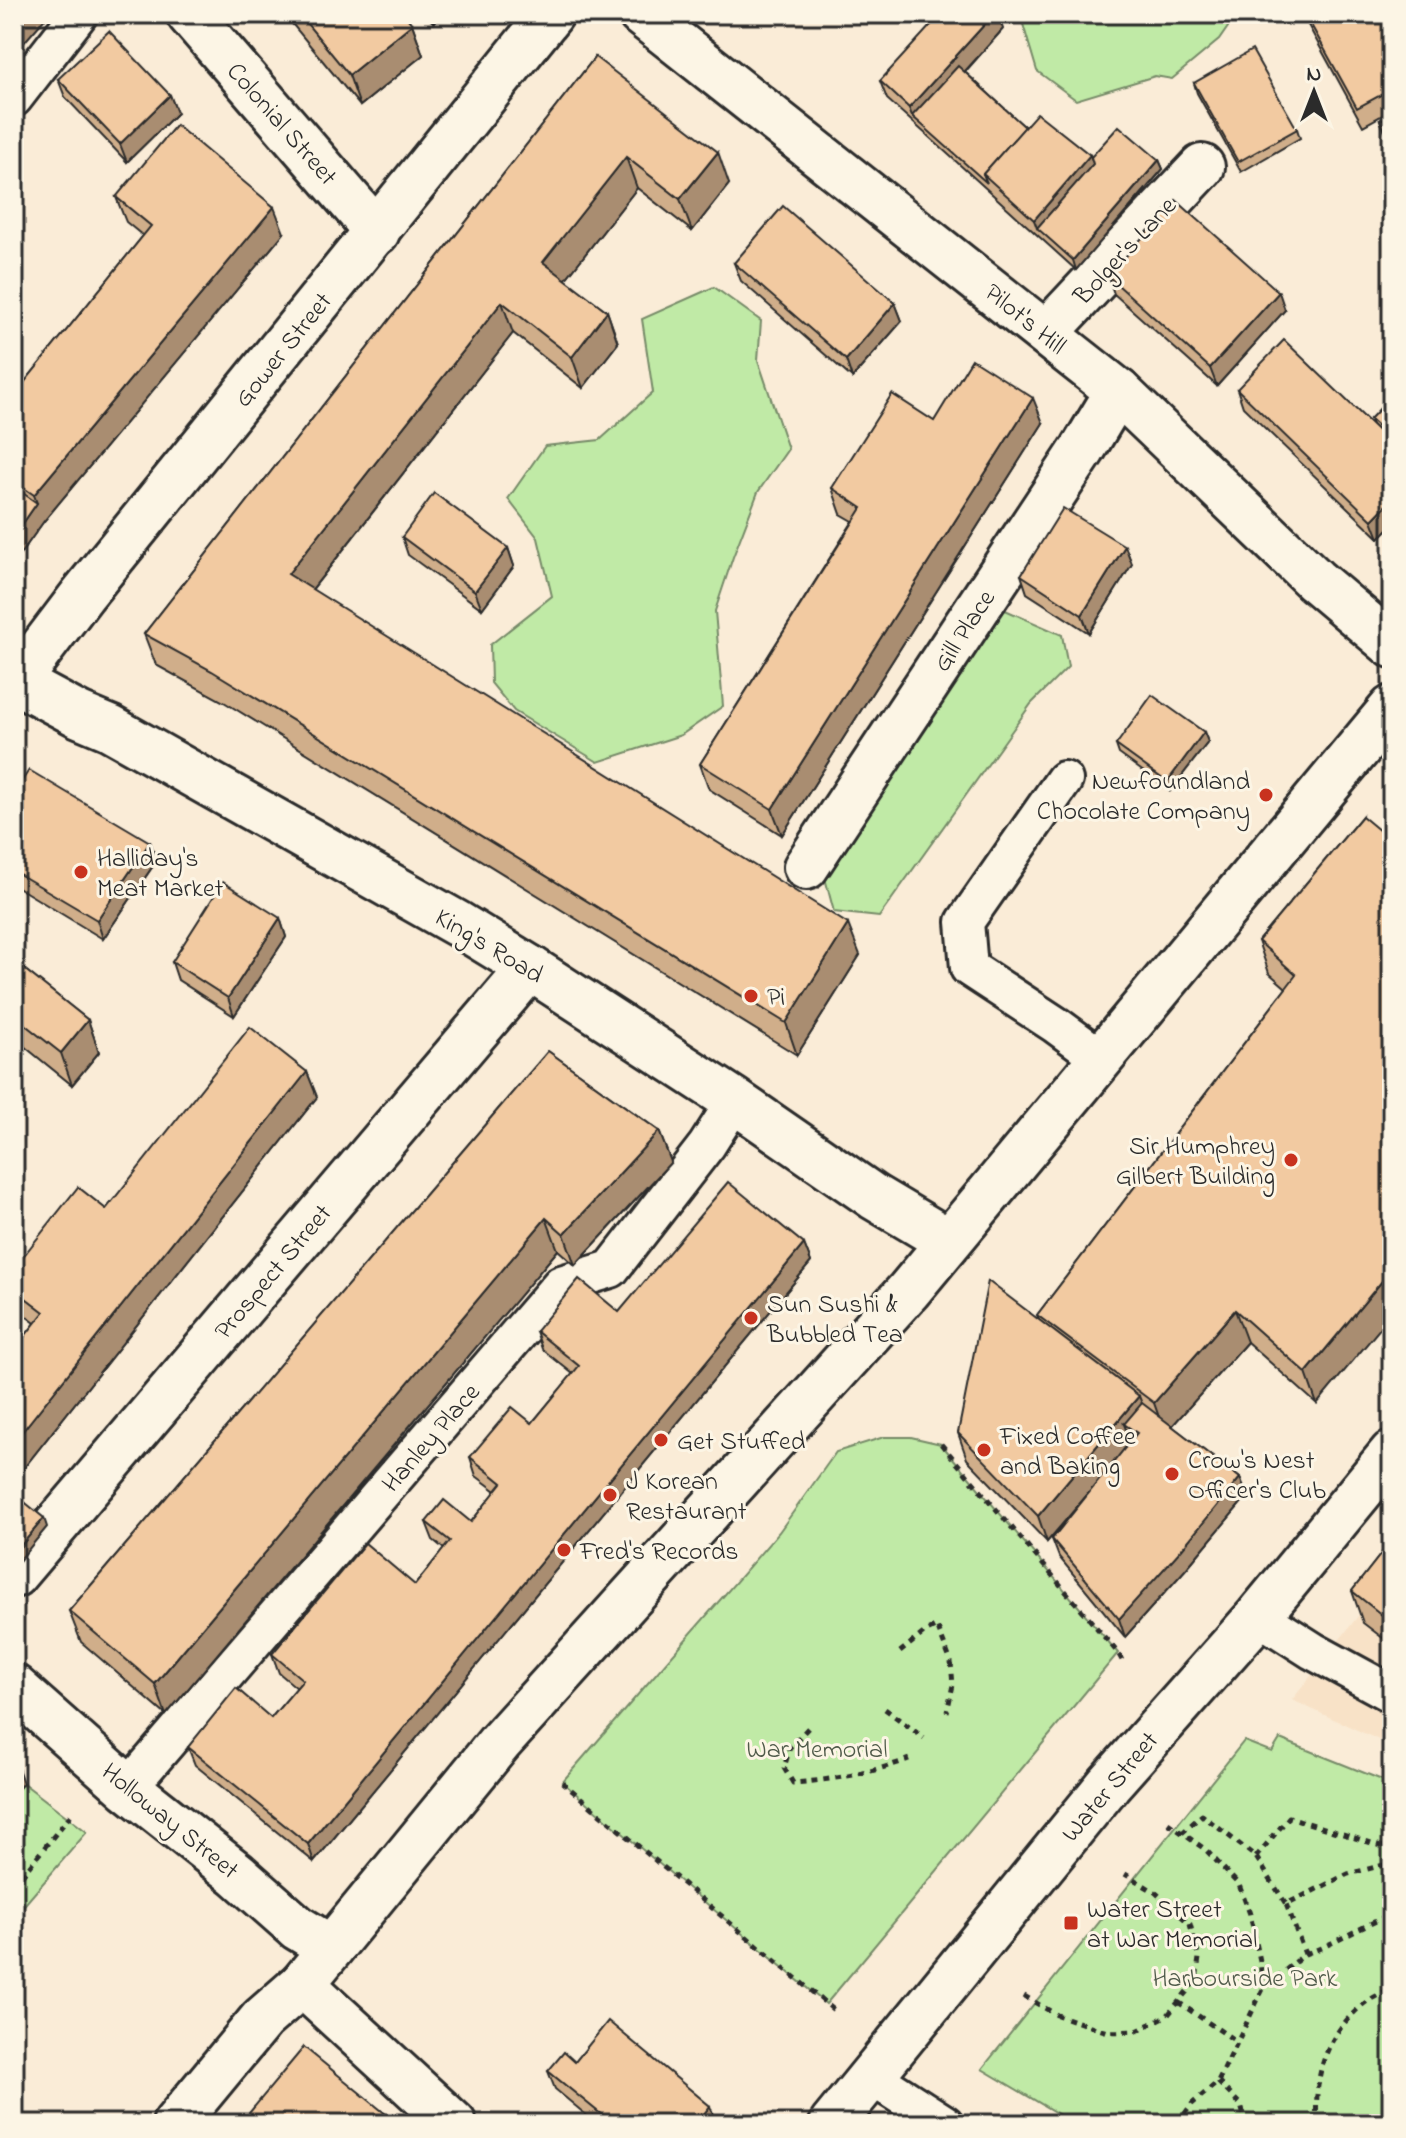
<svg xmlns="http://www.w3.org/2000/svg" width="1406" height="2138" font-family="'Indie Flower',sans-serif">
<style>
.built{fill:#f8e2c7}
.green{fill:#c0eaa6;stroke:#768a68;stroke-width:2}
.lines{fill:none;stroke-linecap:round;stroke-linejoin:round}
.lane-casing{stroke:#2b2b2b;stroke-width:42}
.street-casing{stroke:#2b2b2b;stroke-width:50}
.secondary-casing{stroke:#2b2b2b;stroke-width:50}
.path{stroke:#2b2b2b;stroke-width:5;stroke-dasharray:6 6;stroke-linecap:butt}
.lane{stroke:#fcf5e5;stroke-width:36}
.street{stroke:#fcf5e5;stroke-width:44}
.secondary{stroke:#fcf5e5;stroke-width:44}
.wall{fill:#d0ae8a;stroke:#2b2b2b;stroke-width:2}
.shaded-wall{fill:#a98d71;stroke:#2b2b2b;stroke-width:2}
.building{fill:#f2caa1;stroke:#2b2b2b;stroke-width:2}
.poi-dot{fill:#c8321e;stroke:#fcf5e5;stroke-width:3}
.labels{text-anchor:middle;stroke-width:6;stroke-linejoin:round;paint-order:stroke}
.street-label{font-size:26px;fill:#2b2b2b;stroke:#fcf5e5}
.poi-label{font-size:26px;fill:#2b2b2b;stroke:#fcf5e5;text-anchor:start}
.park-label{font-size:26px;fill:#505b4a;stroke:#fcf5e5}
</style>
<rect width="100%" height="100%" fill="#faecd7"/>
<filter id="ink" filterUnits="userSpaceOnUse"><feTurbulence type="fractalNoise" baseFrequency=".0125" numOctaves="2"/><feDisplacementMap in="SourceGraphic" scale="16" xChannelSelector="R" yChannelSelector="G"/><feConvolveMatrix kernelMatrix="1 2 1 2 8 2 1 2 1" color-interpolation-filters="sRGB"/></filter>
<g filter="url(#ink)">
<!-- built -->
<path class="built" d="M1392,1573V1746L1292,1700Z"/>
<!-- green -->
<g class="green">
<path d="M1020,14H1237L1219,40L1172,79L1155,76L1076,100L1037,71Z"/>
<path d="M714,287L761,321L758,360L788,449L758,492L733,557L715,611L723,706L681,735L598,762L514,711L491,683L490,645L552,596L538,538L508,499L545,446L600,440L653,392L642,319Z"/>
<path d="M1003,609L1062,635L1068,667L1031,704L879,917L834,912L825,878Z"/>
<path d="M884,1437H911L941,1444L1118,1653L826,2004L562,1782L779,1532L836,1452Z"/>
<path d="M1280,1739L1392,1784V2124H1075L982,2069L1244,1741L1272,1752Z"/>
<path d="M23,1783L87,1832L14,1917V1794Z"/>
</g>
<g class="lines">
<!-- lane casing -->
<g class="lane-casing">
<g id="lane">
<path d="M14,98L79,14"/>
<path d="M1064,780L965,922L969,968L1056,1025L1101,1058"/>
<path d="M1258,1616L1313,1651L1392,1694"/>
<path d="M128,1788L561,1284L611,1269L707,1145L735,1101"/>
<path d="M872,2077L945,2124"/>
</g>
</g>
<!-- street casing -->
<g class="street-casing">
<g id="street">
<path d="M189,14L377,232"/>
<path d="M641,14L1118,391L1315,580L1392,645"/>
<path d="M1046,333L1202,167"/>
<path d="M14,680L79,715L110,728L458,924L530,968L735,1101L874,1197L948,1241"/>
<path d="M14,685L83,594L551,14"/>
<path d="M806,867L1083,449L1118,391"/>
<path d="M14,1575L530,968"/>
<path d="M14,1687L128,1788L237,1874L298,1928L331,1948"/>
<path d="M302,1984L454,2124"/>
</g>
</g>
<!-- secondary casing -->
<g class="secondary-casing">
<g id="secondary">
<path d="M175,2124L262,2019L302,1984L499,1743L909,1290L1392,708"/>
<path d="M832,2124L1109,1784L1258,1616L1392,1453"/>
</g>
</g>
<!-- path -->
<g class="path">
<path d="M941,1444L1118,1653L1123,1662"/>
<path d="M900,1652L925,1632L937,1626L951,1662L953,1685L947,1712"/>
<path d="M885,1709L924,1738"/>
<path d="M808,1728L790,1747L784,1768L793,1783C833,1780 872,1773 909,1759"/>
<path d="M562,1782L835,2011"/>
<path d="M1168,1823L1206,1850L1239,1885L1250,1914L1260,1961L1263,1989"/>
<path d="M1182,1833L1202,1815L1256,1857L1286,1904L1348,1874L1392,1863"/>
<path d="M1256,1857L1289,1817L1384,1847L1392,1853"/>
<path d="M14,1885L74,1811"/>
<path d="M1305,1954C1335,1944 1362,1926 1392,1914"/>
<path d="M1024,1996L1057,2015L1108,2032L1137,2031L1168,2015L1196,1980L1199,1958L1190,1924L1155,1892L1125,1874"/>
<path d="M1178,2002L1237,2042"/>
<path d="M1218,2082L1241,2105L1246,2124"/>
<path d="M1177,2124L1192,2104L1218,2082L1263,1989L1305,1954L1286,1904"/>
<path d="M1317,2124C1314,2078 1324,2039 1359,2008C1368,1999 1381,1994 1392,1988"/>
</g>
<!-- lane -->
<use href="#lane" class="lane"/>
<!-- street -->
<use href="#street" class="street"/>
<!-- secondary -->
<use href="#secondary" class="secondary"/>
</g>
<!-- wall -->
<g class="wall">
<path d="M284,14H404L412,24L423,55L360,106Z"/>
<path d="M424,14H442L434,23Z"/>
<path d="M1302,14H1392V110L1363,126Z"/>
<path d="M1003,29L965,72L1025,127L1090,155L1091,157L1159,160L1163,169L1076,270L887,99L880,81Z"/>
<path d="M595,57L729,184L692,231L637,188L565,280L607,311L618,343L583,388L513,333L312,590L860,955L797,1055L224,702L156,665L144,634Z"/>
<path d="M58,79L170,95L177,113L127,162L65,97Z"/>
<path d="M1194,83L1297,129L1300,138L1241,172L1197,93Z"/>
<path d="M1392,115V149L1380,120Z"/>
<path d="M116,197L284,233L44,521L14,563V395L143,236L126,222Z"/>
<path d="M734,263L895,303L902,321L852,378L741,281Z"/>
<path d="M1108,276L1285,310L1217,386L1114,294Z"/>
<path d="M1237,389L1372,425L1370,419L1392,396V525L1379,538L1243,407Z"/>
<path d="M934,421L1043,423L782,835L709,789L700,764L853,521L841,514L832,488Z"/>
<path d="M402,537L508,548L514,566L482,609L408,555Z"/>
<path d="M1125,546L1132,564L1089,633L1027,593L1021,575Z"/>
<path d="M1204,732L1208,742L1170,791L1119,754L1116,745Z"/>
<path d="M14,793L150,842L157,860L103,939L14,885Z"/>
<path d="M1362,816L1317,1404L1247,1342L1172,1426L1240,1478L1247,1496L1186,1569L1125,1637L1059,1557L1052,1539L1108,1469L1047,1542L967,1459L958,1433L1039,1320L1037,1315L1286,988L1269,973L1258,941Z"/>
<path d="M280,918L286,937L234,1016L178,980L172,962Z"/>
<path d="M14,961L88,1020L99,1052L72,1085L14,1038Z"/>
<path d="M548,1051L659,1131L671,1162L575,1265L558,1250L166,1715L81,1642L69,1611Z"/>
<path d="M307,1072L317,1097L19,1474L14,1470V1350L35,1323L14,1307V1268L106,1209Z"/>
<path d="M804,1244L811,1262L314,1862L195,1765L188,1747L271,1718L297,1688L279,1673L272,1654L415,1585L444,1549L433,1540L426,1522H471L496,1491L476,1476L470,1457L532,1423L573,1374L542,1349L536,1331L619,1312Z"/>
<path d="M1392,1540V1645L1363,1623L1352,1591Z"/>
<path d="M575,2062L717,2124H597L555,2089L548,2071Z"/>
</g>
<!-- shaded-wall -->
<g class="shaded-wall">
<path d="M17,14H49L14,54V18Z"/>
<path d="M430,14H442L434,23Z"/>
<path d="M994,14H998L1003,29L919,122L912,116L909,108Z"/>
<path d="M412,24L423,55L360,106L349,75Z"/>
<path d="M170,95L177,113L127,162L120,144Z"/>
<path d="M718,152L729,184L692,231L680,199Z"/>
<path d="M1090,155L1097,174L1037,228L1034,220Z"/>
<path d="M626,157L637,188L554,294L543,262Z"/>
<path d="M1159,160L1163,169L1076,270L1073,260Z"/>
<path d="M274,207L284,233L44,521L14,563V536L37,503L34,495Z"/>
<path d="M1279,292L1285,310L1217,386L1210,368Z"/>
<path d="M502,302L513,333L299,606L288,574Z"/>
<path d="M895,303L902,321L852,378L846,360Z"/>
<path d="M607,311L618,343L583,388L572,357Z"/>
<path d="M1033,398L1043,423L782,835L772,809Z"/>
<path d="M1392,499V525L1379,538L1372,520Z"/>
<path d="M1125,546L1132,564L1089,633L1082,615Z"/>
<path d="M508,548L514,566L482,609L475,591Z"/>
<path d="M1204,732L1208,742L1170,791L1167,782Z"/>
<path d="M150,842L157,860L103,939L97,920Z"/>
<path d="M280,918L286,937L234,1016L228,998Z"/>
<path d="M848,924L860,955L797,1055L786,1023Z"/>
<path d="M88,1020L99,1052L72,1085L61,1053Z"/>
<path d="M307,1072L317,1097L19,1474L14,1460V1442Z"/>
<path d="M659,1131L671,1162L575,1265L564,1234Z"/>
<path d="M546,1218L558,1250L166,1715L155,1684Z"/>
<path d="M804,1244L811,1262L314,1862L308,1844Z"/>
<path d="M1392,1269V1314L1317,1404L1306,1373Z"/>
<path d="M1235,1310L1247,1342L1165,1434L1154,1403Z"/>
<path d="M1139,1396L1149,1422L1137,1433L1124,1424L1131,1443L1047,1542L1038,1516Z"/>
<path d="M1240,1478L1247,1496L1186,1569L1125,1637L1119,1619Z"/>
<path d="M44,1518L47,1527L14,1567V1554Z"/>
<path d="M17,1765L23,1783L14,1794V1768Z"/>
<path d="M710,2106L717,2124H696Z"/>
</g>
<!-- building -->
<g class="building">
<path d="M299,14H404L412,24L349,75Z"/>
<path d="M941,14H994L909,108L880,81Z"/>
<path d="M1305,14H1392V89L1357,108Z"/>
<path d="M109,31L170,95L120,144L58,79Z"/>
<path d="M1252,50L1297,129L1238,162L1194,83Z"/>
<path d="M595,57L718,152L680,199L626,157L543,262L607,311L572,357L502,302L288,574L848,924L786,1023L212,671L144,634Z"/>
<path d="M958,66L1025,127L983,174L987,183L912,116Z"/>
<path d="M1037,113L1090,155L1034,220L983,174Z"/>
<path d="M1392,115V144L1380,120Z"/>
<path d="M176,125L274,207L34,495L14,481V395L151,226L116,197Z"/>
<path d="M1119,126L1159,160L1073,260L1037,228L1093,164L1091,157Z"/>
<path d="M1176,200L1279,292L1210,368L1108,276Z"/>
<path d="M783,206L895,303L846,360L734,263Z"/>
<path d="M1284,340L1392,444V499L1372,520L1237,389Z"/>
<path d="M972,359L1033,398L772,809L700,764L862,508L832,488L892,394L934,421Z"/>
<path d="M1392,396V439L1370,419Z"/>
<path d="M14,487L37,503L14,536Z"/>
<path d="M434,493L508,548L475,591L402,537Z"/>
<path d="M1063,508L1125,546L1082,615L1021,575Z"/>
<path d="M1152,695L1204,732L1167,782L1116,745Z"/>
<path d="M29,770L150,842L97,920L14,871V793Z"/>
<path d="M1362,816L1392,841V1269L1306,1373L1235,1310L1154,1403L1037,1315L1296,975L1258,941Z"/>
<path d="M223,882L280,918L228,998L172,962Z"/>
<path d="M14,961L88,1020L61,1053L14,1016Z"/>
<path d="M250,1027L307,1072L14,1442V1350L44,1312L14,1289V1268L78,1187L106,1209Z"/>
<path d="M548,1051L659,1131L564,1234L546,1218L155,1684L69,1611Z"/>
<path d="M728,1182L804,1244L308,1844L188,1747L236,1688L271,1718L303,1680L272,1654L365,1543L415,1585L450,1541L426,1522L444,1500L471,1522L502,1483L470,1457L512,1407L532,1423L579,1366L536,1331L579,1279L619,1312Z"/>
<path d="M988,1281L1139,1396L1038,1516L958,1433Z"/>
<path d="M1142,1403L1240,1478L1180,1551L1119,1619L1052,1539L1137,1433L1124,1424Z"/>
<path d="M16,1495L44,1518L14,1554V1497Z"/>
<path d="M1392,1540V1623L1352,1591Z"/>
<path d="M608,2021L710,2106L696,2124H613L548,2071L564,2052L575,2062Z"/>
<path d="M304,2047L398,2124H240Z"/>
</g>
</g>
<!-- markers -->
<g class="poi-dot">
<circle cx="1266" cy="795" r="8"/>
<circle cx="81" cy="872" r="8"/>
<circle cx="751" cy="996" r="8"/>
<circle cx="1291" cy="1160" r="8"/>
<circle cx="751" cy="1318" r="8"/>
<circle cx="661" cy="1440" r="8"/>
<circle cx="984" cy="1450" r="8"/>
<circle cx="1172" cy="1474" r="8"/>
<circle cx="610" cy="1495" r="8"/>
<circle cx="564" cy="1550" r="8"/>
<rect x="1063" y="1915" width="16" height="16" rx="4"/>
</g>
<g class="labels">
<!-- street labels -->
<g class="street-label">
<text transform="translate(283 123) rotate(49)" y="9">Colonial Street</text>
<text transform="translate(1124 250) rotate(-47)" y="9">Bolger's Lane</text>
<text transform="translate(1026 318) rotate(39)" y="9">Pilot's Hill</text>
<text transform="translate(282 349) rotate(-51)" y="9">Gower Street</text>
<text transform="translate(963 630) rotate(-57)" y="9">Gill Place</text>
<text transform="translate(490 945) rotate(31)" y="9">King's Road</text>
<text transform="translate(272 1271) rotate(-50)" y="9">Prospect Street</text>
<text transform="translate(430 1437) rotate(-49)" y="9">Hanley Place</text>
<text transform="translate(1109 1786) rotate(-50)" y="9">Water Street</text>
<text transform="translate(171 1820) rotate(39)" y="9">Holloway Street</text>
</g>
<!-- poi labels -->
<g class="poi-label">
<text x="1250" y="789" text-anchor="end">Newfoundland<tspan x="1250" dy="30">Chocolate Company</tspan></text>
<text x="97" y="866">Halliday's<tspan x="97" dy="30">Meat Market</tspan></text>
<text x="767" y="1005">Pi</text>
<text x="1275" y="1154" text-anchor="end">Sir Humphrey<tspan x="1275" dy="30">Gilbert Building</tspan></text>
<text x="767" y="1312">Sun Sushi &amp;<tspan x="767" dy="30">Bubbled Tea</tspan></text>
<text x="1000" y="1444">Fixed Coffee<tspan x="1000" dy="30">and Baking</tspan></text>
<text x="677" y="1449">Get Stuffed</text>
<text x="1188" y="1468">Crow's Nest<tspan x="1188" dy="30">Officer's Club</tspan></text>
<text x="626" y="1489">J Korean<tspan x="626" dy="30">Restaurant</tspan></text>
<text x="580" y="1559">Fred's Records</text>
<text x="1087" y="1917">Water Street<tspan x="1087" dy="30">at War Memorial</tspan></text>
</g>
<!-- park labels -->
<g class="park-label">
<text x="817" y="1757">War Memorial</text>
<text x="1245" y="1986">Harbourside Park</text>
</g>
</g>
<!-- margin -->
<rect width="1406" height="2138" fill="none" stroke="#fcf5e5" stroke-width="48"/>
<rect x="24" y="24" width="1358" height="2090" fill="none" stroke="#2b2b2b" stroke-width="3" filter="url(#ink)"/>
<!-- north arrow -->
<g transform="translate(1314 92)" stroke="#fcf5e5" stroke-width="6" paint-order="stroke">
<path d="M0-6L14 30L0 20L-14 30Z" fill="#2b2b2b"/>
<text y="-12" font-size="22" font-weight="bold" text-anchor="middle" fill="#2b2b2b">N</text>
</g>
</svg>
